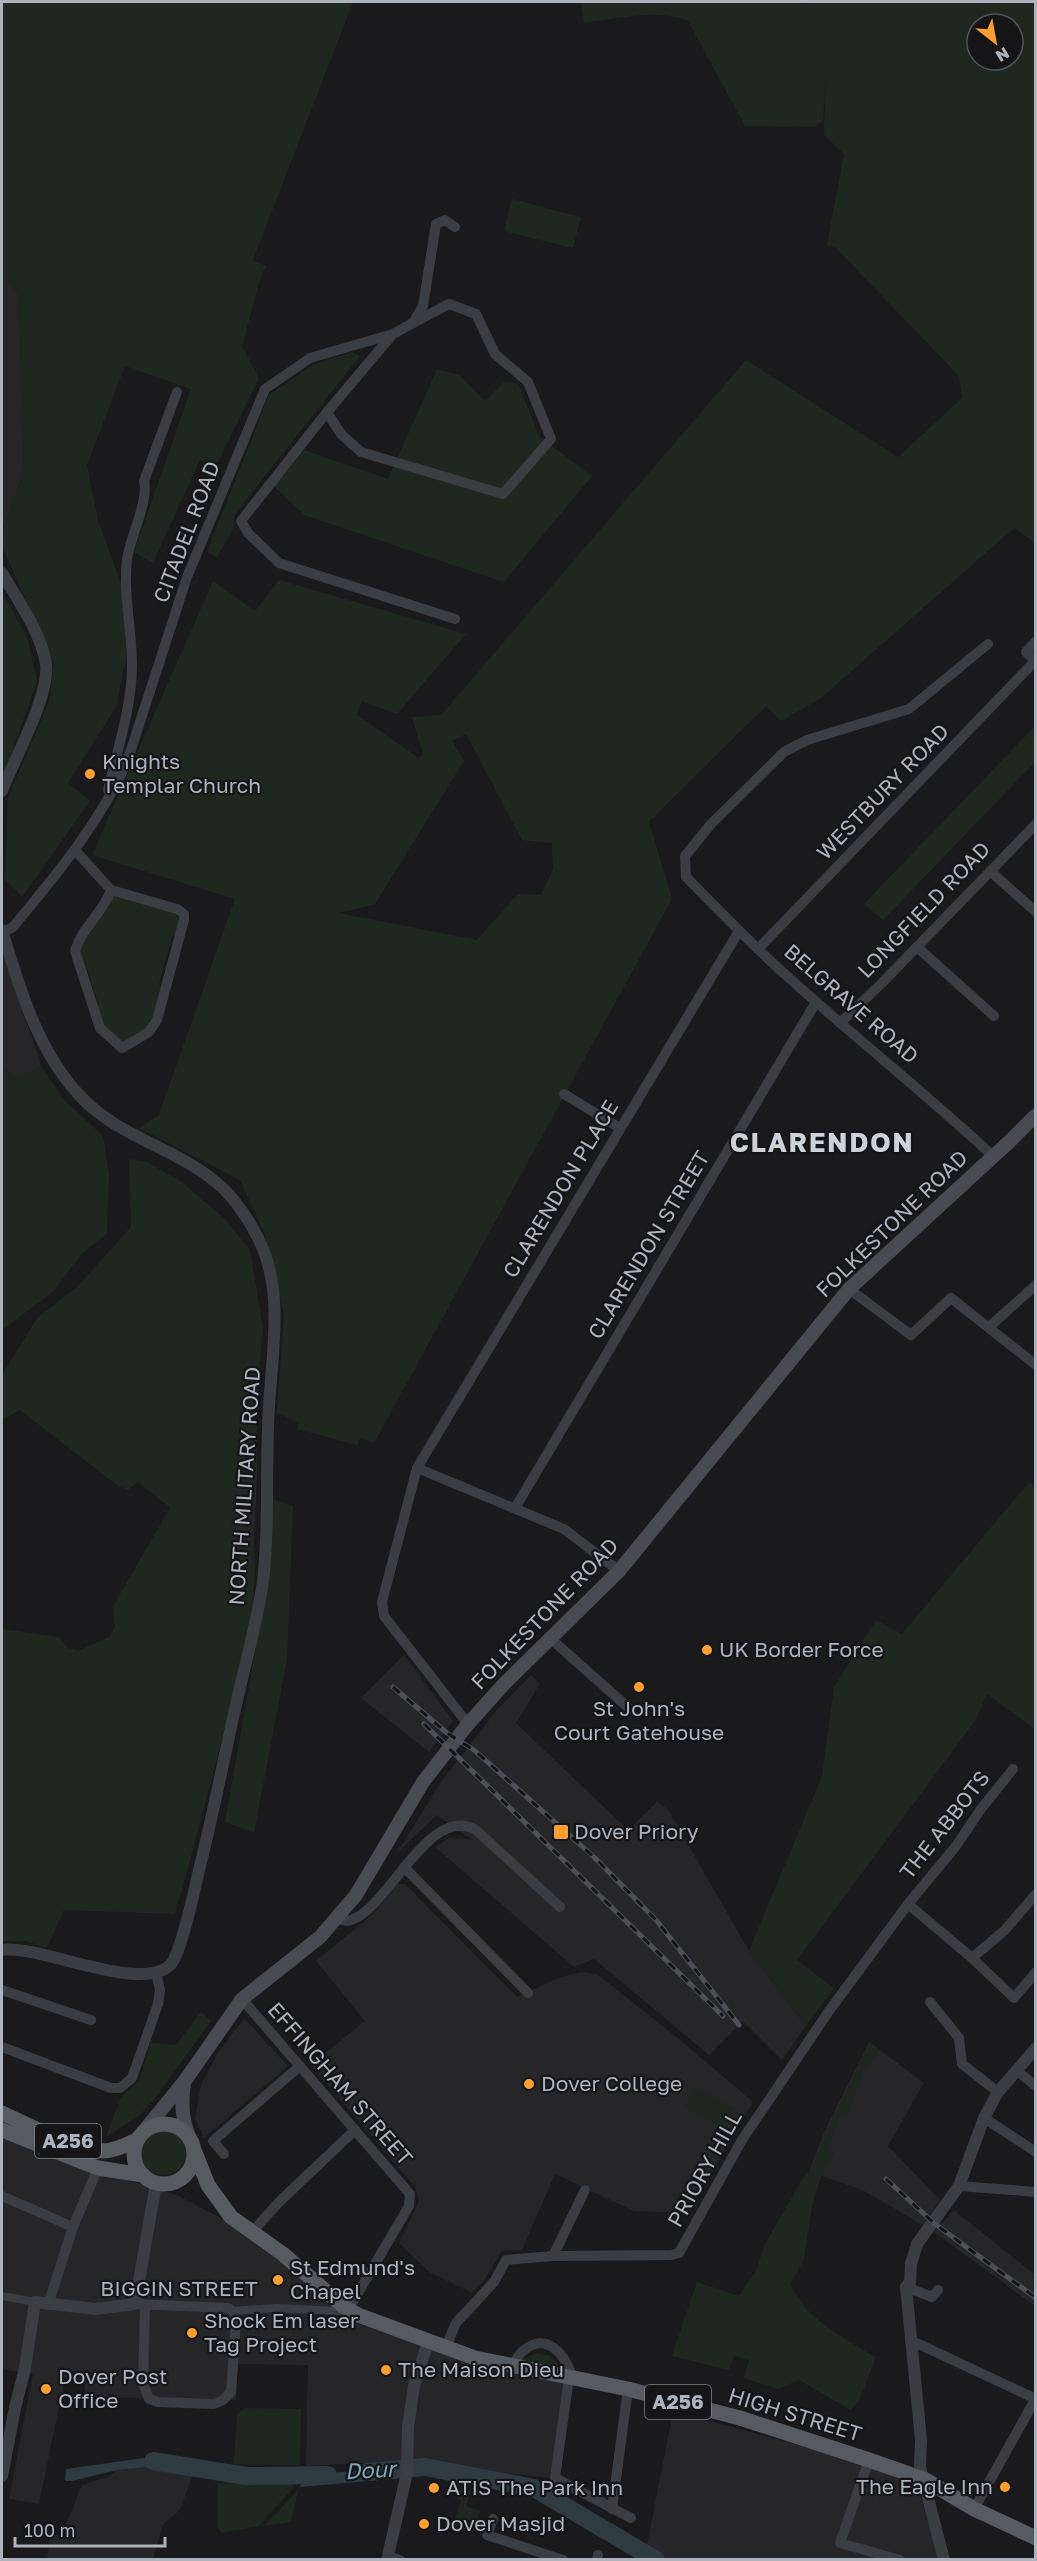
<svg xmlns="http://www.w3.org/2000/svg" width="1037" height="2561" font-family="'Golos Text',sans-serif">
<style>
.built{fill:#262629}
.green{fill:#1f281f;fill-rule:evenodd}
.water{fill:#2e3c42}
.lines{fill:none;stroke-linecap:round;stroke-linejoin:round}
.river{stroke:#2e3c42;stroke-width:18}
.pedestrian{stroke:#3a3d42;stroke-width:8}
.minor{stroke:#3a3d42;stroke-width:10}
.tertiary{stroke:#3a3d42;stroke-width:12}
.secondary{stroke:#484c52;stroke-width:14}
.primary{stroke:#565a61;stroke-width:15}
.rail-casing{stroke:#4d5157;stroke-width:5}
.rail{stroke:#151517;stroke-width:3;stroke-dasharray:9;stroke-linecap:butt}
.poi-dot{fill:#fd9e31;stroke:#151517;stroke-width:2}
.labels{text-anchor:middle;stroke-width:4.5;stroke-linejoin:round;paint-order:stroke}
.shield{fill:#151517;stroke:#7f848b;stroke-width:1.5}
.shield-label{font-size:20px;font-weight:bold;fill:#acb3bd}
.street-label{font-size:21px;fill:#acb3bd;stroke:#151517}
.poi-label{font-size:21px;fill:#acb3bd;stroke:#151517;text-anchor:start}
.water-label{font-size:22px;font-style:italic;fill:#81a6b9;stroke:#151517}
.district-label{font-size:27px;font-weight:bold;letter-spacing:1.5px;fill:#cdd1d8;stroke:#151517}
</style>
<rect width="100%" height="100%" fill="#1a1a1c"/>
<!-- built -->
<g class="built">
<path d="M2,274L19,294L24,471L2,534Z"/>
<path d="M2,952L42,1067L16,1078L2,1067Z"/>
<path d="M257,1471L254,1545L230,1548L236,1472Z"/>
<path d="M404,1655L453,1721L429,1752L361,1698Z"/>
<path d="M531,1675L540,1684L516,1723L628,1830L657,1802L668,1809L749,1951L806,2026L782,2060L743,2021L709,2055L594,1959L574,1967L435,1847L449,1838L470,1839L437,1815L397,1853L443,1779L497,1710Z"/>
<path d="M398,1884H405L517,1997L561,1977L581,1972L597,1974L679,2039L753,2102L688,2213L634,2211L555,2174L522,2250L502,2251L485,2279L472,2293L429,2272L399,2243L419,2201L415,2187L311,2065L365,2021L316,1961L372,1915Z"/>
<path d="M244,2018L288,2066L204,2138L195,2118L201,2085L217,2054Z"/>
<path d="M869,2042L924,2083L888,2146L940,2200L923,2225L864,2191L809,2171L825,2130Z"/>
<path d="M2,2133L87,2168L177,2195L261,2239L317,2293L358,2324L492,2368L563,2381L553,2478L392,2462L306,2466L308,2365L238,2364L236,2400L86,2397L84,2381L65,2378L39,2504L9,2499L33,2374L2,2369Z"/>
<path d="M954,2210L1035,2275V2306L934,2232Z"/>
<path d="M673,2411L865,2463L917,2486L940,2559L668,2560L647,2545Z"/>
<path d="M149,2467L193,2474L180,2510L163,2524L153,2559L47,2560L50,2536L62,2534L82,2485L110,2476L117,2470Z"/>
</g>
<!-- green -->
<g class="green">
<path d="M2,2H353L253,260L266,266L261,276L242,346L259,378L216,466L200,460L153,563L134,552L191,389L125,366L87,465L98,521L125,594L126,660L116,707L68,783L90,801L22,897L5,879L8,797L49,702L54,664L2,546V534L24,471L19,294L2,274Z"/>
<path d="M581,2H799L806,4L808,2H1035V543L1014,528L821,698L781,721L766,706L649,822L672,899L374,1443L360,1438L357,1445L297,1429L299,1422L277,1413L284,1314L265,1235L240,1180L139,1128L159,1115L235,899L92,855L213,581L255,611L279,580L466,634L397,714L362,701L357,715L419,758L423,754L412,717L441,715L746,360L898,457L962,398L959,376L836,248L827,245L844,154L824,135L826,77L823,121L814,127L745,126L688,21C656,8 617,19 584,23ZM977,24H1013V60H977ZM466,734L522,840L552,843L553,869L541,895L518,894L477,940L339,913L375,904L464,761L452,741Z"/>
<path d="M512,199L581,217L573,248L504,231Z"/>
<path d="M352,352L360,356L235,514L232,531L217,557L207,552L269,395L313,365Z"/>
<path d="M437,369L459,375L485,401L504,382L518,383L539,436L592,476L504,582L304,515L274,486L304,450L388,479Z"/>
<path d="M2,591L28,640L37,681L2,780Z"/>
<path d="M1035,726V762L883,920L864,904Z"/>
<path d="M111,894L174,912L180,923L178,933L172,936L159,984C162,992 160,996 158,1004C151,1029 144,1031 122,1042L105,1026L96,1009L98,1003L84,959L78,955L81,942Z"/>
<path d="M2,1067L16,1078L42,1067L64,1100L103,1136L109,1174L107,1234L82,1253L54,1291L2,1330Z"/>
<path d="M129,1159L147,1162L182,1182L224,1218L250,1250L263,1328L257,1397V1471L236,1472L230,1547L254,1545C259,1602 243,1657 229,1711C212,1779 194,1847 175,1914L64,1910L47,1948L26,1941L2,1942V1629L59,1637L68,1648L78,1651L109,1637L115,1627L113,1606L170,1508L138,1482L128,1490L118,1486L20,1410L2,1420V1375L37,1318L78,1286L131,1227Z"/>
<path d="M1029,1482L1036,1486L1035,1729L987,1694L975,1721L797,1960L834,1988L806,2026L749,1951L822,1776L834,1687L876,1620L902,1634Z"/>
<path d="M272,1499L293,1506L287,1659L254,1833L225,1822L266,1590Z"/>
<path d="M201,2012L211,2021L159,2093L140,2115L106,2137L121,2098L140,2080L150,2043L176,2045Z"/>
<path d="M869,2042L880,2050L863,2074L847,2116L841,2114L829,2147L835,2152L820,2180L812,2206L804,2259L791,2284C804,2319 846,2338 876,2358L859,2400L851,2410L799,2380L778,2389L744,2378L749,2360L734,2356L729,2370L672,2356L697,2282L739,2296L756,2271L765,2244L806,2173H809Z"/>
<path d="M695,2087L735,2108L724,2129L684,2107Z"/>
<circle cx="163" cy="2152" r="23"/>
<path d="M536,2353L550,2356L561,2367L521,2360Z"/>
<path d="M245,2408L301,2409L300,2465L234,2464L237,2414Z"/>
<path d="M295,2481L292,2489L259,2526L221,2533L218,2527V2484Z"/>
<path d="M461,2488L471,2491L466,2506L480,2511L473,2532L453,2525L461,2501L457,2499Z"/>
<path d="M298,2490L291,2522L264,2526Z"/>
</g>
<!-- water -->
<g class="water">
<path d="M144,2458L246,2476L296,2474L294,2482L226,2480L149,2467L117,2470L72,2481H65L66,2469Z"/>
<path d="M392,2468L390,2479L300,2487L304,2475Z"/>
</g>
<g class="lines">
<!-- river -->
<g class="river">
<path d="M153,2461L246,2476L328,2475"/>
<path d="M367,2472L425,2467L534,2488L656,2560"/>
</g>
<!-- pedestrian -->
<g class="pedestrian">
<path d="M2,2296L35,2302"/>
<path d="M232,2311L276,2308L339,2311L343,2306"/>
</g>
<!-- minor -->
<g class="minor">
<path d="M393,334L327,412L241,521L248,533L279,563L455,619"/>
<path d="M327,412L341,434L361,452L503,494L551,439L528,382L495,354L476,314L449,304L413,323"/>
<path d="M1036,641L1026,652L1036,661"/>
<path d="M988,644L909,709L807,740L784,752L711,824L685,856L686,877C716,907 745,938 777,967C848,1032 923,1091 994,1157"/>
<path d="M108,790C117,750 132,707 132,665C132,633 123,591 127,560C130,537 149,501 144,481L177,392"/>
<path d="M75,850L111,890L177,909L184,914V920L157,1020L149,1032L122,1048L100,1028L75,951C82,927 103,913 111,890"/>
<path d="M990,871L1036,912"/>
<path d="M2,933L13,927C56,875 99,824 127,762L187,577L265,389L310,358L393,334L413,323L423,306L436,224L445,220L455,227"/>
<path d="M917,947L994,1016"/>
<path d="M758,949L1035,661"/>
<path d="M840,1023L882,983L1036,824"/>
<path d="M564,1094L620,1128"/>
<path d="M849,1289L911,1335L951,1298L1036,1365"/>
<path d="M989,1327L1036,1285"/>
<path d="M417,1468L564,1529L619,1571"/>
<path d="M515,1508L816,1002"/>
<path d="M551,1639L631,1710"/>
<path d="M468,1724L384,1616L382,1602L417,1468L739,931"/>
<path d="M404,1867L528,1993"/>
<path d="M908,1904L972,1958L1014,1998L1036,1972"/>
<path d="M337,1918C342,1920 346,1922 351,1920C389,1908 429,1803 476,1830L560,1907"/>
<path d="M972,1958L1004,1931L1036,1894"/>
<path d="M2,1990L91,2020"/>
<path d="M242,1999L410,2194L409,2206L348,2310"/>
<path d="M930,2002L959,2038L962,2064L998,2092"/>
<path d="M2,2047L111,2088H120L132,2078L158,2004L160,1990L156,1972"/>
<path d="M1016,2070L1036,2086"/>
<path d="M984,2118L1036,2152"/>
<path d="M224,2154L213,2141L300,2066"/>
<path d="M959,2186L1036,2192"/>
<path d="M2,2196L73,2227"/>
<path d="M252,2232L279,2202L355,2130"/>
<path d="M553,2256L585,2190"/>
<path d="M906,2287L932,2297L938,2290"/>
<path d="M135,2304L228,2308L232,2311L236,2320L231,2392L223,2400L214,2404L158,2402L149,2399L143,2383L145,2306"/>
<path d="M48,2305L73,2227L98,2168"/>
<path d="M910,2340L1036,2399"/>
<path d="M445,2349L456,2323L494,2282L506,2260L553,2256L671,2255L679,2253L742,2140L829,2011L908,1904L956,1846L981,1809L1013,1769"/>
<path d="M512,2367C515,2362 518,2355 523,2351C547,2330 566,2356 572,2377"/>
<path d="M569,2377L555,2478L631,2518"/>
<path d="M869,2460L840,2543L900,2560"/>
<path d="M612,2509L628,2389"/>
<path d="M974,2509L1036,2398"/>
<path d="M493,2519L487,2535L563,2560"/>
<path d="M388,2556L400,2560"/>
<path d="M597,2560L598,2555"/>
</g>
<!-- tertiary -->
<g class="tertiary">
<path d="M2,573C18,601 41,632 46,664C50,696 14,759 2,791"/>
<path d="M2,930C19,988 39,1054 82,1098C119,1137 176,1148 217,1183C234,1197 247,1217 257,1236C285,1288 272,1351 269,1407C265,1465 270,1524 263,1581C257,1623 245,1664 236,1705C224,1757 214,1810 201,1862C196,1882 182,1951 171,1964C143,1995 39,1944 2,1950"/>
<path d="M2,2476L15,2408L25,2368L35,2302L95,2309L135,2304L156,2184"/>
<path d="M387,2560L407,2473L408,2427L414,2386L428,2342"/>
<path d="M944,2560L920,2467L921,2440L906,2287L910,2282L911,2264L917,2244L959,2186L984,2118L998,2092L1036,2048"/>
</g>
<!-- secondary -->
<g class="secondary">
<path d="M184,2084C181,2104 182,2118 189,2137"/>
<path d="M144,2131L184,2082L242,1999L320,1937L356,1895L423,1782L468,1724L504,1684L619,1571L849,1289L1010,1141L1036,1115"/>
</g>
<!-- primary -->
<g class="primary">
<path d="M2,2113C26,2124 77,2151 101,2151C114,2151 126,2145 137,2140"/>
<circle cx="164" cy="2154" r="30"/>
<path d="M2,2130L98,2168L143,2175"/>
<path d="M194,2150L208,2185L231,2217L283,2254L343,2306L358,2315L475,2358L628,2389L740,2418L869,2460L924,2479L974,2509L1036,2538"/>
</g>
<!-- rail casing -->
<g class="rail-casing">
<g id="rail">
<path d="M393,1687L447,1733L474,1750L594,1857L656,1920L739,2025"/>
<path d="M424,1724L723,2016"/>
<path d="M886,2179L935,2224L1036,2298"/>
</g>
</g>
<!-- rail -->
<use href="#rail" class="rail"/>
</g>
<!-- markers -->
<g class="poi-dot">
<circle cx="90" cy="774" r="6"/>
<circle cx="707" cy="1650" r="6"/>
<circle cx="639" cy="1687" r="6"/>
<rect x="553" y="1824" width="16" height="16" rx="3"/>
<circle cx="529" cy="2084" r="6"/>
<circle cx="278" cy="2280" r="6"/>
<circle cx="192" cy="2333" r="6"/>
<circle cx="386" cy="2370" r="6"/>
<circle cx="46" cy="2389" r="6"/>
<circle cx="1005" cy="2487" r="6"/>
<circle cx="434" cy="2488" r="6"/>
<circle cx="424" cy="2524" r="6"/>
</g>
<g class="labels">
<!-- shield labels -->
<g class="shield">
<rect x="35" y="2124" width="66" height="34" rx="4.5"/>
<rect x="645" y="2385" width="66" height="34" rx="4.5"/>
</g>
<g class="shield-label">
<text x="68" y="2148">A256</text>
<text x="678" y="2409">A256</text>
</g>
<!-- street labels -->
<g class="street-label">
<text transform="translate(187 532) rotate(-69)" y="7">CITADEL ROAD</text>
<text transform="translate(883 792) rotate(-46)" y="7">WESTBURY ROAD</text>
<text transform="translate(924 910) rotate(-46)" y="7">LONGFIELD ROAD</text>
<text transform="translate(851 1004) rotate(41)" y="7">BELGRAVE ROAD</text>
<text transform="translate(561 1189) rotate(-59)" y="7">CLARENDON PLACE</text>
<text transform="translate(892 1224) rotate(-44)" y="7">FOLKESTONE ROAD</text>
<text transform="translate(649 1245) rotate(-59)" y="7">CLARENDON STREET</text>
<text transform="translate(245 1486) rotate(-86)" y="7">NORTH MILITARY ROAD</text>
<text transform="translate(545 1614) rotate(-46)" y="7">FOLKESTONE ROAD</text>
<text transform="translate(945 1825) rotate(-52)" y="7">THE ABBOTS</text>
<text transform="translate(340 2084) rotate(49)" y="7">EFFINGHAM STREET</text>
<text transform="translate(705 2169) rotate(-61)" y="7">PRIORY HILL</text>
<text x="179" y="2296">BIGGIN STREET</text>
<text transform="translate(795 2415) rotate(17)" y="7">HIGH STREET</text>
</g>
<!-- poi labels -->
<g class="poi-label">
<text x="102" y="769">Knights<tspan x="102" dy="24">Templar Church</tspan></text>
<text x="719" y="1657">UK Border Force</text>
<text x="639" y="1716" text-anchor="middle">St John's<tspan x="639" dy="24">Court Gatehouse</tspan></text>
<text x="574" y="1839">Dover Priory</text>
<text x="541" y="2091">Dover College</text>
<text x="290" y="2275">St Edmund's<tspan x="290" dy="24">Chapel</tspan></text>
<text x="204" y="2328">Shock Em laser<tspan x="204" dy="24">Tag Project</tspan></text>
<text x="398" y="2377">The Maison Dieu</text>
<text x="58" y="2384">Dover Post<tspan x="58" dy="24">Office</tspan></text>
<text x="993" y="2494" text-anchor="end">The Eagle Inn</text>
<text x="446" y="2495">ATIS The Park Inn</text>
<text x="436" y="2531">Dover Masjid</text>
</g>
<!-- water labels -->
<g class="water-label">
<text transform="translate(370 2470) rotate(-3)" y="8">Dour</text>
</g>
<!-- district labels -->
<g class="district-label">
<text x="822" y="1152">CLARENDON</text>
</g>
</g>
<!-- border -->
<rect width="1037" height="2561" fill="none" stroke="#acb3bd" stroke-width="6"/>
<!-- north arrow -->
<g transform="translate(995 42) rotate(149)"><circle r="28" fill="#151517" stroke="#515459" stroke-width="1.5"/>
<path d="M0-4.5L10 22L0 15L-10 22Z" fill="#fd9e31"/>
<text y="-9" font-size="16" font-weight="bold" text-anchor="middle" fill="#acb3bd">N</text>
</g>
<!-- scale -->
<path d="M15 2537v9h150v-9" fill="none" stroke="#acb3bd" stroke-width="3"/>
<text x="24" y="2537" font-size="18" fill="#acb3bd" stroke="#151517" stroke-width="4.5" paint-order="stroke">100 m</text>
</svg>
